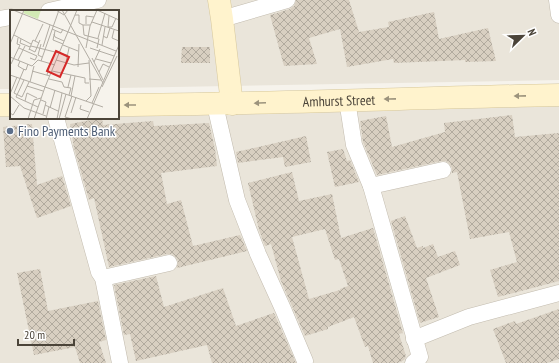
<svg xmlns="http://www.w3.org/2000/svg" width="559" height="363" font-family="'PT Sans Narrow',sans-serif">
<style>
.residential{fill:#eae5da}
.building{fill:url(#building-cross-hatch);fill-rule:evenodd}
.lines{fill:none;stroke-linecap:round;stroke-linejoin:round}
.street-casing{stroke:#c2bbae;stroke-width:17}
.secondary-casing{stroke:#d6c79b;stroke-width:23}
.street{stroke:#fff;stroke-width:16}
.secondary{stroke:#fff3cd;stroke-width:22}
.oneway{fill:#9c937c}
.service-dot{fill:#5c6f8a;stroke:#fff;stroke-width:1.5}
.labels{text-anchor:middle;stroke-width:3;stroke-linejoin:round;paint-order:stroke}
.street-label{font-size:14px;fill:#4b4439;stroke:#fff}
.service-label{font-size:14px;fill:#4e5e75;stroke:#fff;text-anchor:start}
.inset-road{fill:none;stroke:#b2ada4;stroke-width:1}
.view{fill:#d62828;fill-opacity:0.15;stroke:#d62828;stroke-width:2}
.inset-edge{fill:none;stroke:#4b4439;stroke-width:2}
</style>
<defs>
<pattern id="building-cross-hatch" width="8" height="8" patternUnits="userSpaceOnUse"><rect width="8" height="8" fill="#d8cfc1"/><path d="M0 0l8 8M0 8l8-8" fill="none" stroke="#b1aa9e"/></pattern>
</defs>
<rect width="100%" height="100%" fill="#f6f3ec"/>
<!-- residential -->
<g class="residential">
<path d="M0,0H559V80L118,88V11H11V89H0Z"/>
<path d="M559,94V363H0V95H11V118H118V95Z"/>
</g>
<!-- building -->
<g class="building">
<path d="M296,0H349L359,32L389,27L388,22L434,12L439,39L488,28L496,61L465,62V60L394,63L393,59L347,67L340,29L309,38L317,64L284,66L270,15L290,9L294,6Z"/>
<path d="M182,47H210V63H181Z"/>
<path d="M512,115L515,137L559,133V281L498,297L490,270L517,262L509,232L470,239L457,172L452,173V168L450,164L446,161H441L377,175L363,142L360,121L386,116L392,147L445,132L444,123Z"/>
<path d="M102,118L103,125L153,121L154,126L209,123L215,149L217,166L161,173L167,204L181,200L193,246L240,235L247,251L177,268L178,261L176,257L172,254H167L109,267L94,198L89,200L74,148L70,124Z"/>
<path d="M32,124L37,185L62,176L71,206L37,218L20,166L6,167L3,127Z"/>
<path d="M306,136L311,162L285,167L283,157L238,163L236,152Z"/>
<path d="M343,149L347,161L350,160L359,182L335,187L327,152Z"/>
<path d="M292,172L299,201L332,194L341,238L373,228L403,333L399,334L406,356L404,360L398,363H373L368,346L365,347L354,317L328,327V329L305,336L281,281L271,244L265,246L259,230L248,183ZM325,229L335,260L339,259L348,286L340,289V290L309,299L292,237Z"/>
<path d="M405,216L417,248L423,246V248L433,244L438,257L455,251L460,265L426,278L439,317L420,323L391,221Z"/>
<path d="M40,269L48,311L98,301L106,340L99,342L106,363H80L75,347L34,355L17,273Z"/>
<path d="M156,276L164,307L223,288L236,326L274,313L296,363H212L207,345L136,361L130,334L124,335L114,285Z"/>
<path d="M559,309V359L547,363H506L493,329L515,321L516,324Z"/>
</g>
<g class="lines">
<!-- street casing -->
<g class="street-casing">
<g id="street">
<path d="M557,0L559,15"/>
<path d="M49,11L98,0"/>
<path d="M0,19L11,17"/>
<path d="M222,19L287,0"/>
<path d="M347,100L354,145L371,186L420,357L413,363"/>
<path d="M215,105L237,200L258,254L283,309L305,361"/>
<path d="M56,118L99,272L103,278L120,363"/>
<path d="M371,186L443,170"/>
<path d="M103,278L169,263"/>
<path d="M414,339L469,317L559,293"/>
</g>
</g>
<!-- secondary casing -->
<g class="secondary-casing">
<g id="secondary">
<path d="M219,0L222,19L232,104"/>
<path d="M0,105H11"/>
<path id="s1" d="M118,105C265,104 412,98 559,95"/>
</g>
</g>
<!-- street -->
<use href="#street" class="street"/>
<!-- secondary -->
<use href="#secondary" class="secondary"/>
</g>
<!-- one-way arrows -->
<defs><path id="oneway-solid" d="M-6-.8H1V-3.2L6.5 0L1 3.2V.8H-6Z"/></defs>
<g class="oneway">
<use href="#oneway-solid" transform="translate(520 96) rotate(179)"/>
<use href="#oneway-solid" transform="translate(390 99) rotate(179)"/>
<use href="#oneway-solid" transform="translate(260 103) rotate(178)"/>
<use href="#oneway-solid" transform="translate(130 105) rotate(180)"/>
</g>
<!-- markers -->
<circle class="service-dot" cx="10" cy="131" r="4"/>
<g class="labels">
<!-- street labels -->
<g class="street-label">
<text dy="5" stroke="none"><textPath href="#s1" startOffset="221">Amhurst Street</textPath></text>
</g>
<!-- service labels -->
<g class="service-label">
<text x="18" y="136">Fino Payments Bank</text>
</g>
</g>
<!-- overview -->
<g transform="translate(10 10)">
<rect width="109" height="109" fill="#f6f3ec"/>
<path d="M15,0H31L28,9L13,3Z" fill="#d2eab5"/>
<path class="inset-road" d="M3,0L106,41M46,0L54,5L58,0M52,0L93,73M65,5H69V13L73,15M99,6L98,17H102L106,8M82,12L109,21M76,14V6L84,7M80,15H73L74,25L89,29L87,38M42,19L51,23L53,19M104,20L102,28L109,31M45,21L43,30L53,34M44,24L45,27L54,31M4,25L21,34M93,26L97,28L100,18M88,28L95,3M11,29L10,33L20,37M25,31L33,14M0,34L14,0M31,34L28,45L32,47M53,35L68,41M92,35L95,17M21,36L57,45M33,37L40,15M9,38L27,46L25,50L20,48M76,38L80,16L87,0L109,10M80,38L104,46M19,39L25,42L30,30M19,40L23,30L29,33M0,47L22,56L28,50L45,55M82,48L93,70M86,49L101,53M8,50L15,36M46,50L64,55L79,53M10,51L8,56L13,59L16,60L18,54M31,51L49,0M56,52L59,38M84,52L90,39M1,54L10,35L7,34L8,28M68,57L69,34M14,59L4,83L12,87L19,72M22,61L40,66M42,61L75,68V73H79M89,62L93,54L99,57M0,65L35,77L67,0M37,65L40,53M39,69L52,72L54,77L61,78L59,85M79,69L91,70M20,72L24,56M17,76L33,81M58,77L61,65M92,77L107,46M0,84L7,67M0,86L14,98L36,106M61,86L65,66M62,86L55,107L62,109M6,87L28,97M6,87L14,70M31,90L36,92L33,104M15,91L17,83L27,88M76,91L81,86L79,50M82,93L89,77M35,95L48,101M71,95L70,99L79,102M40,98L45,80M0,103L3,105L9,95M61,103L66,87M18,109L24,90L31,88M24,109L35,77L93,97M36,109L39,97M47,109L52,83M49,109L56,84M77,109L109,35"/>
<path class="view" d="M46,41L59,47L50,67L37,61Z"/>
<rect width="109" height="109" class="inset-edge"/>
</g>
<!-- north arrow -->
<g transform="translate(523 36) rotate(67)" stroke="#ffffff" stroke-width="3" paint-order="stroke">
<path d="M0-3L7 15L0 10L-7 15Z" fill="#4b4439"/>
<text y="-6" font-size="11" font-weight="bold" text-anchor="middle" fill="#4b4439">N</text>
</g>
<!-- scale -->
<path d="M18 339v6h56v-6" fill="none" stroke="#4b4439" stroke-width="2"/>
<text x="24" y="339" font-size="12" fill="#4b4439" stroke="#ffffff" stroke-width="3" paint-order="stroke">20 m</text>
</svg>
